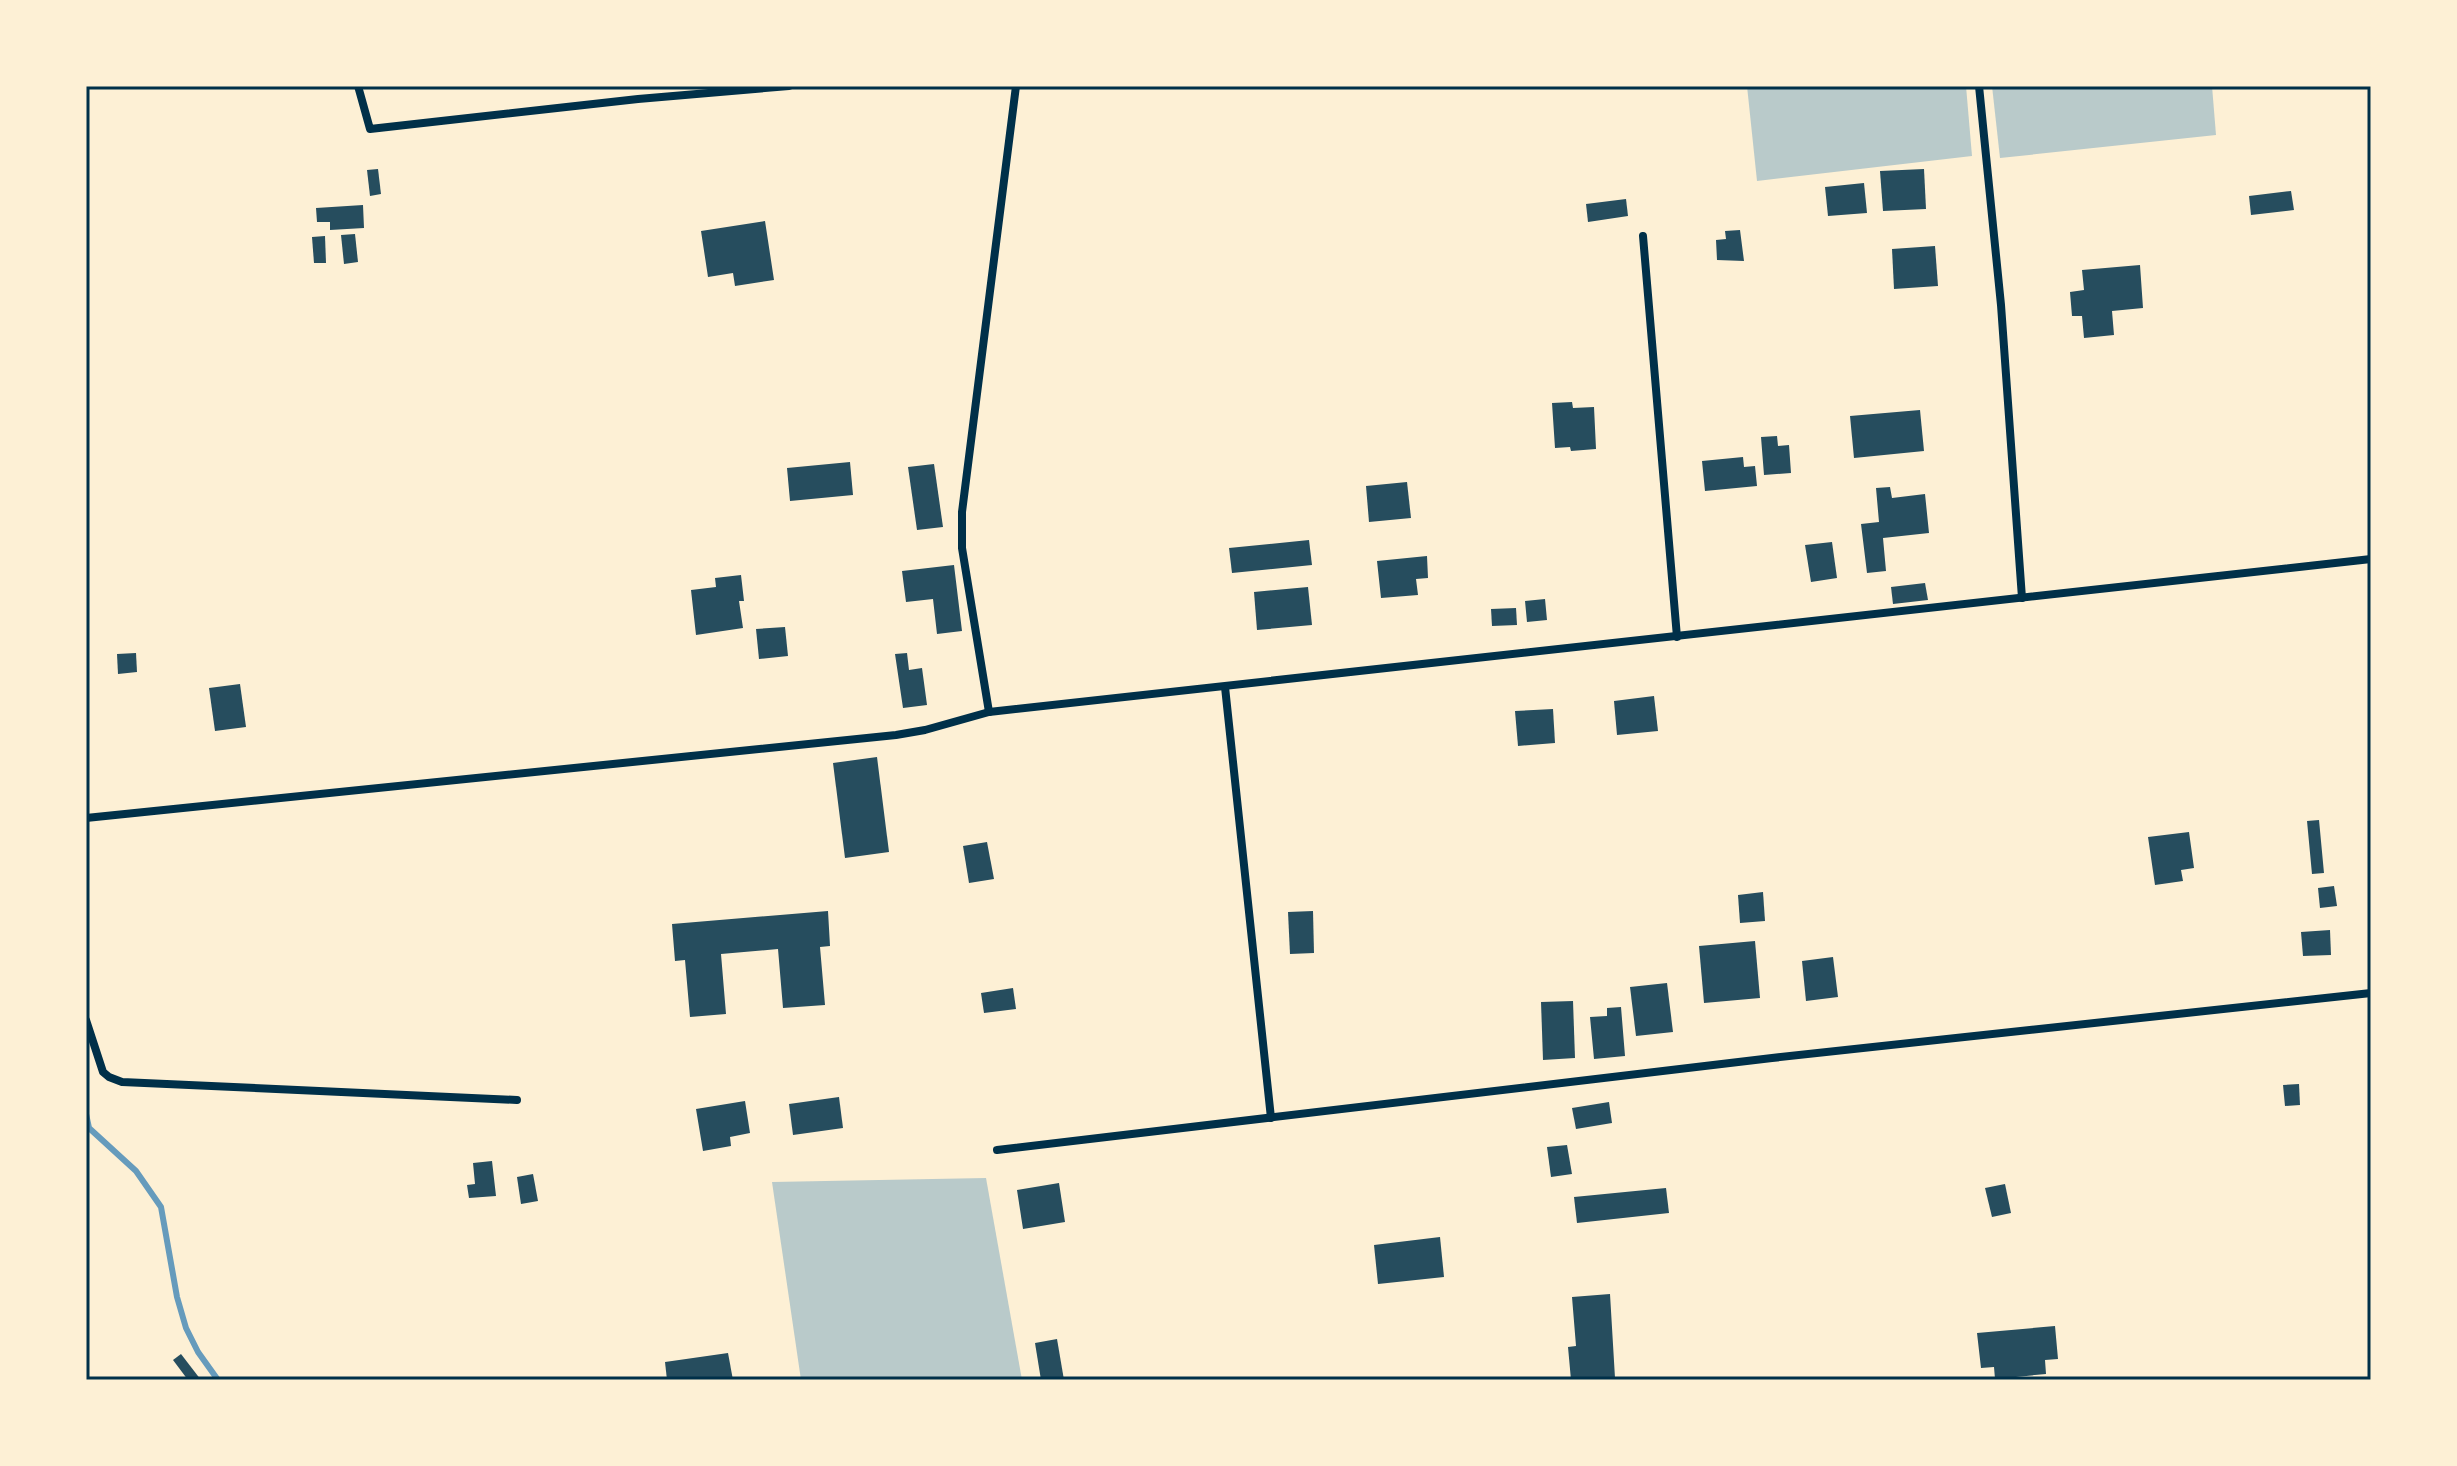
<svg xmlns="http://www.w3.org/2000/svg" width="2457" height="1466" font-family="'IBM Plex Sans',sans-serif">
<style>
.green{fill:#b9caca}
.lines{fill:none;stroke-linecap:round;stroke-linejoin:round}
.stream{stroke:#669bbc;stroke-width:6}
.building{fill:#264d5e}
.minor{stroke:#003049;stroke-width:8}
.neatline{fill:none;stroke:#003049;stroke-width:3}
</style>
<rect width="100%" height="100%" fill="#fdf0d5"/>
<!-- green -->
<g class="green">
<path d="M1747,86H1966L1972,156L1757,181Z"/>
<path d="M1992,86H2212L2216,135L2000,158Z"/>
<path d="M986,1178L1022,1380H801L772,1182Z"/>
</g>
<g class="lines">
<!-- stream -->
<path class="stream" d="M86,1114L89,1128L136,1171L161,1207L177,1297L186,1328L198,1352L218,1380"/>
</g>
<!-- building -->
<g class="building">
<path d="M378,169L381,194L370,196L367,170Z"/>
<path d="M1924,169L1926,209L1883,211L1880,171Z"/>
<path d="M1864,183L1867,213L1828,216L1825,187Z"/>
<path d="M2291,191L2294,210L2251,215L2249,196Z"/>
<path d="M1626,199L1628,216L1588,222L1586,204Z"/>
<path d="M363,205L364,228L330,230V222H317L316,208Z"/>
<path d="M765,221L774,280L735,286L733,273L708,277L701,231Z"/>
<path d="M1740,230L1744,261L1717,260L1716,240L1726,239L1725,231Z"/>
<path d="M355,234L358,262L344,264L341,235Z"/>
<path d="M325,236L326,263H314L312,237Z"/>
<path d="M1935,246L1938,286L1894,289L1892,249Z"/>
<path d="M2140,265L2143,308L2112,311L2114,335L2084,338L2082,316H2072L2070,292L2084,290L2082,270Z"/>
<path d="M1572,402L1573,408L1594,407L1596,449L1571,451L1570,447L1555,448L1552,403Z"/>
<path d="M1920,410L1924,451L1854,458L1850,416Z"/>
<path d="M1777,436L1778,446L1789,445L1791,473L1764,475L1761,437Z"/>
<path d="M1743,457L1744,467L1755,466L1757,486L1705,491L1702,461Z"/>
<path d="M850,462L853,495L790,501L787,468Z"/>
<path d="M934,464L943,527L917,530L908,467Z"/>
<path d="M1407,482L1411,518L1369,522L1366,486Z"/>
<path d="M1890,487L1892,498L1925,494L1929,533L1883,538L1886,571L1867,573L1861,524L1879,522L1876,488Z"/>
<path d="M1309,540L1312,565L1232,573L1229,548Z"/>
<path d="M1832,542L1837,578L1811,582L1805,545Z"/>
<path d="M1427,556L1428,578L1416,579L1418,595L1381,598L1377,561Z"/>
<path d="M954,565L962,631L937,634L933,599L906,602L902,571Z"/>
<path d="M741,575L744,601H739L743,628L696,635L691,590L716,587L715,578Z"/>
<path d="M1925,583L1928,600L1893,604L1891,587Z"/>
<path d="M1308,587L1312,625L1257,630L1254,592Z"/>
<path d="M1545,599L1547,620L1527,622L1525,601Z"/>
<path d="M1516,608L1517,625L1492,626L1491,609Z"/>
<path d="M785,627L788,656L759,659L756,629Z"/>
<path d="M136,653L137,672L118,674L117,654Z"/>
<path d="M907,653L909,670L922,668L927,705L903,708L895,654Z"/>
<path d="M240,684L246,727L215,731L209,688Z"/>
<path d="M1654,696L1658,731L1617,735L1614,701Z"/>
<path d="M1553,709L1555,743L1518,746L1515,711Z"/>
<path d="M877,757L889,852L845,858L833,763Z"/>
<path d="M2319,820L2324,873L2312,874L2307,821Z"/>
<path d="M2189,832L2194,868L2181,870L2183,881L2155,885L2148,837Z"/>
<path d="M987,842L994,879L969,883L963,846Z"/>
<path d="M2334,886L2337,906L2320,908L2318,888Z"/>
<path d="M1763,892L1765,921L1740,923L1738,895Z"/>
<path d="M828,911L830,946L820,947L825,1005L783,1008L778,949L721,954L726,1014L690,1017L685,960L675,961L672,924Z"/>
<path d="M1313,911L1314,953L1290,954L1288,912Z"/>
<path d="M2330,930L2331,955L2303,956L2301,932Z"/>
<path d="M1755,941L1760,998L1704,1003L1699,946Z"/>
<path d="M1833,957L1838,997L1806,1001L1802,961Z"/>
<path d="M1667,983L1673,1032L1636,1036L1630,987Z"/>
<path d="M1013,988L1016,1009L984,1013L981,993Z"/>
<path d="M1573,1001L1575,1058L1543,1060L1541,1002Z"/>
<path d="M1621,1007L1625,1056L1594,1059L1590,1017L1607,1016V1008Z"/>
<path d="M2299,1084L2300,1105L2285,1106L2283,1085Z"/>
<path d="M839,1097L843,1128L793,1135L789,1104Z"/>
<path d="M745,1101L750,1133L730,1137L731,1146L703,1151L696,1109Z"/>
<path d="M1609,1102L1612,1123L1576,1129L1572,1108Z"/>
<path d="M1567,1145L1572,1174L1551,1177L1547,1147Z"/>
<path d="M492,1161L496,1196L469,1198L467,1185L475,1184L473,1163Z"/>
<path d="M533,1174L538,1201L521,1204L517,1177Z"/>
<path d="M1059,1183L1065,1222L1023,1229L1017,1190Z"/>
<path d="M2005,1184L2011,1213L1992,1217L1985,1188Z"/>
<path d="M1666,1188L1669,1213L1577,1223L1574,1197Z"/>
<path d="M1440,1237L1444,1277L1378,1284L1374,1245Z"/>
<path d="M1610,1294L1615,1378L1571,1380L1568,1347L1576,1346L1572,1297Z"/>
<path d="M2055,1326L2058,1359L2045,1360L2046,1374L1995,1379L1994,1367L1981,1368L1977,1333Z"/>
<path d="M1057,1339L1064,1380H1041L1035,1343Z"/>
<path d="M728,1353L733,1380H667L665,1362Z"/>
<path d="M181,1354L201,1380H188L173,1360Z"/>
</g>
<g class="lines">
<!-- minor -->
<g class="minor">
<path d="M358,86L370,129L638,99L789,86"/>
<path d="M1979,86L2001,305L2022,598"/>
<path d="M1643,236L1677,637"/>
<path d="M1225,687L1271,1118"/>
<path d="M989,712L962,548V512L1016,86"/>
<path d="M86,818L896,735L925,730L989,712L2371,559"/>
<path d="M86,1020L103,1072L109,1077L122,1082L517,1100"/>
<path d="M997,1150L1772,1058L2371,993"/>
</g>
</g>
<!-- border -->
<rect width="2457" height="1466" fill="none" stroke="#fdf0d5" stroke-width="176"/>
<rect x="88" y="88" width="2281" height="1290" class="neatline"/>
</svg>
